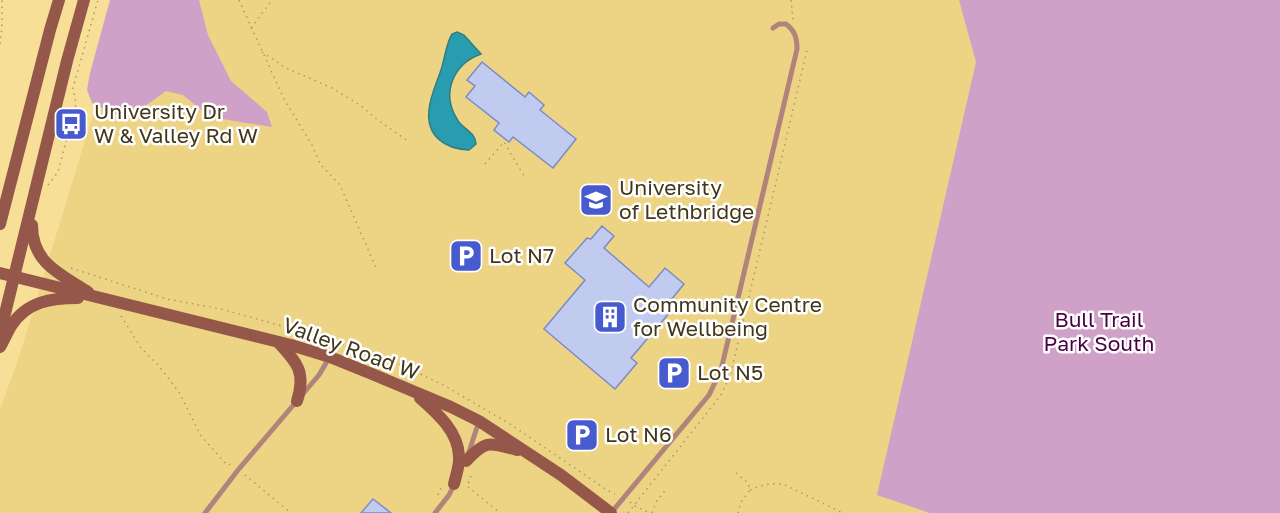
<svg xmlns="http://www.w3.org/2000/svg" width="1280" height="513" font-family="'Golos Text',sans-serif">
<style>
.built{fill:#edd384}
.green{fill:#cfa0c8}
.water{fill:#299db0;stroke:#307e83;stroke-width:1.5}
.building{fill:#c0cbef;stroke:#7b8bc8;stroke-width:1.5}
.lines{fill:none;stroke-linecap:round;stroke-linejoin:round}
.path{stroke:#ac9a64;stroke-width:1.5;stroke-dasharray:1.5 4.5;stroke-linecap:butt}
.lane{stroke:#b1847b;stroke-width:5}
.secondary{stroke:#96574b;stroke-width:12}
.labels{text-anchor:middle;stroke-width:5;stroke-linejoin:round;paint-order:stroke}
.poi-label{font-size:21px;fill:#41371a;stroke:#fff;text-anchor:start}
.park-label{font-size:21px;fill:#490144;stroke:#fff}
.street-label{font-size:21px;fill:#41371a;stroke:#fff}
</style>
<rect width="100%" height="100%" fill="#f7df98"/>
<!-- built -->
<path class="built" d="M128,0H1004L1280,513H0V409L18,360Z"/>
<!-- green -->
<g class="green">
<path d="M110,0H199L208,35L231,81L267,112L272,127L210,117L183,95L166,91L151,102L125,119L92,103L87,90L90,73Z"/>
<path d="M959,0H1280V513H930L877,495L976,62Z"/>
</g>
<!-- water -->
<path class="water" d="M457,32L464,35L481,54C453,64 441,93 457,119C462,129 476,132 476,144L469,150C445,149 426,136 429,110C430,97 437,82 441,70C445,58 446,44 452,34Z"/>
<!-- building -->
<g class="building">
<path d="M482,62L525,97L529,92L544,105L540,110L576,139L553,168L513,137L509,142L494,130L499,123L466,97L475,86L467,80Z"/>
<path d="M602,226L614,236L604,248L649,287L665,268L684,284L671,300L676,305L631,358L637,363L615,389L544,329L585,280L565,263L587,238L591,239Z"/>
<path d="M373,499L391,513H361Z"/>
</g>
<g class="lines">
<!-- path -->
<g class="path">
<path d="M239,0L284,99L312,145L320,164L340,185L377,270"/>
<path d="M791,0L793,20"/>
<path d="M251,28L272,0"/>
<path d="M0,44L2,26V0"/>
<path d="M262,52L286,68L332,88L360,105L379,121L408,141"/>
<path d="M485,164L504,142L524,176"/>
<path d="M48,185L58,172L76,104L73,88L98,0"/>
<path d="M71,268L167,299L221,309L282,326L375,354L410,369L445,386L510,424L607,490L615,494"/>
<path d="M121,316L141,348L158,365L179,392L201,436L227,465L232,464"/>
<path d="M736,473L748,483L750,490L741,502L738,513"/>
<path d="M245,475L291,513"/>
<path d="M471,476L467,486L500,513"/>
<path d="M750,490C762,485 772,482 785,485L843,513"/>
<path d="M438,495L442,486"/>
<path d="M630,502L635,506L650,513"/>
<path d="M628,513L721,395L731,373L808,46"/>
<path d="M652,513L656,502L667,488"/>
</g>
<!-- lane -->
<g class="lane">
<path d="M468,455L479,421"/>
<path d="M205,513L238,470L319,375L329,358"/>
<path d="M435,513L449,495L454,485"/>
<path d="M611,513L709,395L721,370L797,49C797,38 795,31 786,24H779L773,28"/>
</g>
<!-- secondary -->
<g class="secondary">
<path d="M0,224L50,30L59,0"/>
<path d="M32,225C32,263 60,274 88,292"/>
<path d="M0,273L291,345L330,357L372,374L451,407L479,421L561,475L611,513"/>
<path d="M0,334L67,61L84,0"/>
<path d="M278,342C298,363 306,373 297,401"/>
<path d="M0,347C4,340 7,333 11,326C27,301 52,298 78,298"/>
<path d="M420,398C437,413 458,431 459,456C460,465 456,475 454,484"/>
<path d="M466,461C487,439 489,443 517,450"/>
</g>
</g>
<!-- icons -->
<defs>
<g id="bus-square" transform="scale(1.725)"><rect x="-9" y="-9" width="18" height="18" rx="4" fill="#475ace" stroke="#fff"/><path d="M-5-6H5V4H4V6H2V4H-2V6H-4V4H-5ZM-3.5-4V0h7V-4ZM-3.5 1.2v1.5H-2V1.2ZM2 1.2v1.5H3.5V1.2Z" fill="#fff"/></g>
<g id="university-square" transform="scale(1.725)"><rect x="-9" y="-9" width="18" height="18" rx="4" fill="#475ace" stroke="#fff"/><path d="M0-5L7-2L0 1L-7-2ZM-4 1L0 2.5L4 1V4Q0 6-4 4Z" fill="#fff"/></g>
<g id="parking-square" transform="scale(1.725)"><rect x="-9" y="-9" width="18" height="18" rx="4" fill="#475ace" stroke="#fff"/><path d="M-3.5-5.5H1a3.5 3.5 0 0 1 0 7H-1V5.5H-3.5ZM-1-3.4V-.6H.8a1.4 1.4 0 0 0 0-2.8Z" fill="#fff"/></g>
<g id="building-square" transform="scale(1.725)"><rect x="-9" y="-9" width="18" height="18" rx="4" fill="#475ace" stroke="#fff"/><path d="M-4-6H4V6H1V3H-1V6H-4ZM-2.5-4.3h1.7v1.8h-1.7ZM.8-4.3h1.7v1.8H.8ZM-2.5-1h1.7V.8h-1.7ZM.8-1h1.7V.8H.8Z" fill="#fff"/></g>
</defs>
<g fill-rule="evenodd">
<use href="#bus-square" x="71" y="124"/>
<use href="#university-square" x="596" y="200"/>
<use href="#parking-square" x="466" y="256"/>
<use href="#building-square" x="610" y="317"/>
<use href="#parking-square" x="674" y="373"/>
<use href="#parking-square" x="582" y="435"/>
</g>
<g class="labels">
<!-- poi labels -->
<g class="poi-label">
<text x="94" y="119">University Dr<tspan x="94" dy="24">W &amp; Valley Rd W</tspan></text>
<text x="619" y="195">University<tspan x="619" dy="24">of Lethbridge</tspan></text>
<text x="489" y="263">Lot N7</text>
<text x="633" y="312">Community Centre<tspan x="633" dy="24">for Wellbeing</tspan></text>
<text x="697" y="380">Lot N5</text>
<text x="605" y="442">Lot N6</text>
</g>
<!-- park labels -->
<g class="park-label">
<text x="1099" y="327">Bull Trail<tspan x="1099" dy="24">Park South</tspan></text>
</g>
<!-- street labels -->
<g class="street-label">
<text transform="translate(351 349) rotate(20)" y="7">Valley Road W</text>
</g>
</g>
</svg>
